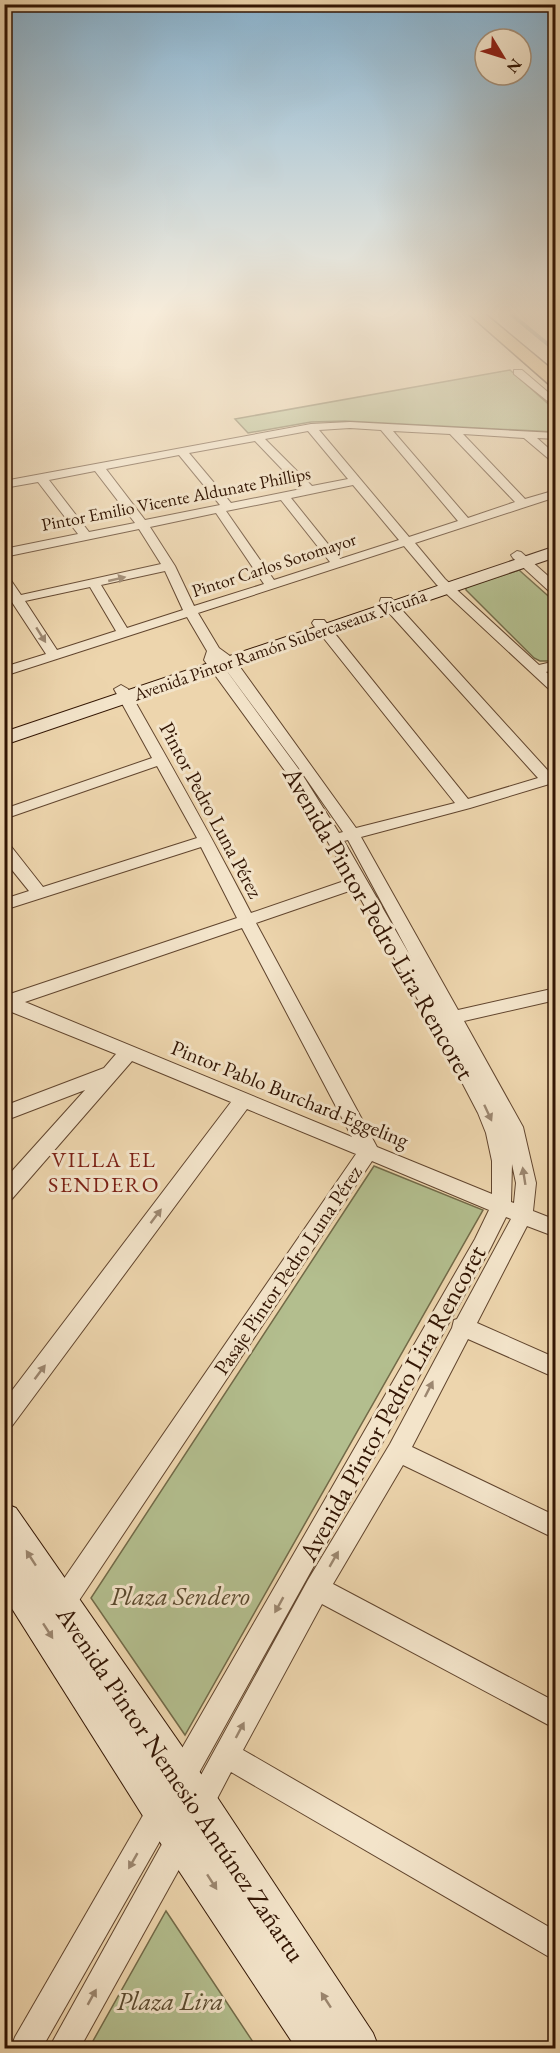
<svg xmlns="http://www.w3.org/2000/svg" width="560" height="2053" font-family="'EB Garamond',serif">
<style>
.green{fill:#b3be8e;stroke:#726a48;stroke-width:1.5}
.lines{fill:none;stroke-linecap:round;stroke-linejoin:round}
.stream{stroke:#71766d;stroke-width:4}
.street-casing{stroke:#61452e;stroke-width:2}
.secondary-casing{stroke:#321503;stroke-width:2}
.primary-casing{stroke:#321503;stroke-width:3}
.street{fill:#f3e4ca;fill-rule:evenodd}
.secondary{fill:#f3e4ca;fill-rule:evenodd}
.primary{fill:#e6ba76;fill-rule:evenodd}
.oneway{fill:#9c8770}
.labels{text-anchor:middle;stroke-width:6;stroke-linejoin:round;paint-order:stroke}
.far-street-label{font-size:18px;fill:#321503;stroke:#f3e4ca}
.street-label{font-size:21px;fill:#321503;stroke:#f3e4ca}
.neighbourhood-label{font-size:22px;letter-spacing:1.5px;fill:#7a1f14;stroke:#f3e4ca}
.near-street-label{font-size:26px;fill:#321503;stroke:#f3e4ca}
.near-park-label{font-size:26px;font-style:italic;fill:#59482d;stroke:#f3e4ca}
</style>
<rect width="100%" height="100%" fill="#edd5ad"/>
<filter id="stains"><feTurbulence type="fractalNoise" baseFrequency=".00333" numOctaves="4"/><feColorMatrix values="0 0 0 0 .2 0 0 0 0 .09 0 0 0 0 .02 0 0 0 .5 -.17"/></filter>
<radialGradient id="worn" r=".72"><stop offset=".6" stop-color="#630" stop-opacity="0"/><stop offset="1" stop-color="#630" stop-opacity=".3"/></radialGradient>
<!-- green -->
<g class="green">
<path d="M510,370L555,410V432L345,421L311,422L248,433L235,419Z"/>
<path d="M519,570L555,602V661H540L534,658L466,590V587Z"/>
<path d="M374,1166L483,1210L185,1735L91,1598Z"/>
<path d="M166,1911L257,2048H89Z"/>
</g>
<g class="lines">
<!-- stream -->
<path class="stream" d="M511,314L556,351"/>
<!-- street casing -->
<g class="street-casing">
<g id="street">
<path d="M514,370H522L556,399V408L514,374Z"/>
<path d="M350,422L556,433V439L537,438L556,455V465L524,438L463,434L525,499L556,490V497L415,543L445,579L539,665L556,661V669L546,672L556,680V692L551,691L437,585L404,546L198,613L219,648L230,656L240,667L356,828L455,803L314,626L312,623L314,620H324L468,799L538,778L381,604L380,601L381,598H391L551,774L556,773V782L470,808L361,837L458,1010L556,988V1000L464,1021L523,1127L536,1183L533,1211L556,1220V1237L527,1226L477,1323L556,1358V1378L468,1339L412,1447L556,1516V1539L403,1465L333,1584L556,1702V1729L322,1604L243,1750L556,1931V1961L231,1772L208,1816L198,1820L188,1816L184,1806L308,1580L390,1444L452,1328L454,1320L457,1319L511,1219L506,1217L490,1249L190,1789L180,1792L170,1789L167,1779L170,1769L475,1239L489,1210L372,1161L70,1614L61,1617L52,1614L49,1605L52,1596L356,1154L247,1109L12,1426L4,1429V1401L231,1102L132,1061L11,1200L4,1202V1180L85,1090L4,1121V1106L104,1068L116,1054L4,1009V996L237,918L201,847L4,910V899L29,891L4,860V844L10,845L43,887L197,838L157,766L4,819V809L152,758L114,689L121,685L128,689C170,763 212,837 251,913L350,879L288,775L204,660L207,651L187,617L4,676V667L46,654L4,590V575L8,576L21,595L161,564L139,529L4,557V549L78,534L38,482L4,488V481L311,424ZM350,428L381,430L458,521L409,537L319,430ZM308,431L348,479L312,486L265,439ZM393,431L450,434L515,502L468,518ZM255,441L301,489L231,503L189,453ZM179,455L220,505L145,520L106,469ZM95,471L135,523L89,532L49,480ZM353,485L399,540L340,559L291,498ZM281,500L330,562L274,580L226,511ZM216,513L264,584L194,606L175,566L150,527ZM165,571L183,610L127,628L101,585ZM90,587L116,631L57,650L25,601ZM218,659L298,767L343,832L339,833L300,771ZM348,840L412,959L344,841ZM355,889L430,1021L478,1113L486,1133L492,1161V1194L377,1147L256,923ZM242,928L352,1137L25,1002ZM512,1164L516,1183L514,1203L511,1202Z"/>
<path d="M517,551L521,552L556,583V594L551,593L513,558L511,555Z"/>
<path d="M163,1794L173,1798L177,1808L173,1818L42,2048H11L15,2037L153,1798Z"/>
<path d="M182,1822L192,1826L196,1836L192,1846L80,2048H49L172,1826Z"/>
</g>
</g>
<!-- secondary casing -->
<g class="secondary-casing">
<g id="secondary">
<path d="M556,546V557L4,745V732Z"/>
<path d="M4,1503L16,1508L213,1791L373,2033L379,2048H296L148,1824L4,1596Z"/>
</g>
</g>
<!-- primary casing -->
<g class="primary-casing">
<path id="primary" d="M469,314H485L556,373V387L550,385Z"/>
</g>
<!-- street -->
<use href="#street" class="street"/>
<!-- secondary -->
<use href="#secondary" class="secondary"/>
<!-- primary -->
<use href="#primary" class="primary"/>
</g>
<!-- one-way arrows -->
<defs><path id="oneway-solid" d="M-6-.8H1V-3.2L6.5 0L1 3.2V.8H-6Z" transform="scale(1.5)"/></defs>
<g class="oneway">
<use href="#oneway-solid" transform="translate(117 579) rotate(-13)"/>
<use href="#oneway-solid" transform="translate(41 635) rotate(58)"/>
<use href="#oneway-solid" transform="translate(488 1113) rotate(65)"/>
<use href="#oneway-solid" transform="translate(524 1176) rotate(-99)"/>
<use href="#oneway-solid" transform="translate(156 1216) rotate(-53)"/>
<use href="#oneway-solid" transform="translate(40 1372) rotate(-53)"/>
<use href="#oneway-solid" transform="translate(429 1389) rotate(-63)"/>
<use href="#oneway-solid" transform="translate(31 1558) rotate(-123)"/>
<use href="#oneway-solid" transform="translate(334 1559) rotate(-60)"/>
<use href="#oneway-solid" transform="translate(279 1605) rotate(119)"/>
<use href="#oneway-solid" transform="translate(48 1631) rotate(57)"/>
<use href="#oneway-solid" transform="translate(240 1730) rotate(-62)"/>
<use href="#oneway-solid" transform="translate(133 1861) rotate(120)"/>
<use href="#oneway-solid" transform="translate(212 1882) rotate(57)"/>
<use href="#oneway-solid" transform="translate(92 1997) rotate(-61)"/>
<use href="#oneway-solid" transform="translate(326 2000) rotate(-123)"/>
</g>
<!-- sky -->
<linearGradient id="sky" x2="0" y2="1"><stop stop-color="#89b5d3"/><stop offset="0.52" stop-color="#f7ecda"/><stop offset="1" stop-color="#f7ecda" stop-opacity="0"/></linearGradient>
<rect width="560" height="602" fill="url(#sky)"/>
<g class="labels">
<!-- far-street labels -->
<g class="far-street-label">
<text transform="translate(176 499) rotate(-11)" y="6">Pintor Emilio Vicente Aldunate Phillips</text>
<text transform="translate(274 565) rotate(-18)" y="6">Pintor Carlos Sotomayor</text>
<text transform="translate(280 645) rotate(-19)" y="6">Avenida Pintor Ramón Subercaseaux Vicuña</text>
</g>
<!-- street labels -->
<g class="street-label">
<text transform="translate(211 810) rotate(62)" y="7">Pintor Pedro Luna Pérez</text>
<text transform="translate(290 1094) rotate(22)" y="7">Pintor Pablo Burchard Eggeling</text>
<text transform="translate(288 1270) rotate(-56)" y="7">Pasaje Pintor Pedro Luna Pérez</text>
</g>
<!-- neighbourhood labels -->
<g class="neighbourhood-label">
<text x="104" y="1167">VILLA EL<tspan x="104" dy="25">SENDERO</tspan></text>
</g>
<!-- near-street labels -->
<g class="near-street-label">
<text transform="translate(379 923) rotate(60)" y="9">Avenida Pintor Pedro Lira Rencoret</text>
<text transform="translate(392 1403) rotate(-61)" y="9">Avenida Pintor Pedro Lira Rencoret</text>
<text transform="translate(181 1784) rotate(56)" y="9">Avenida Pintor Nemesio Antúnez Zañartu</text>
</g>
<!-- near-park labels -->
<g class="near-park-label">
<text x="180" y="1605">Plaza Sendero</text>
<text x="170" y="2010">Plaza Lira</text>
</g>
</g>
<!-- margin -->
<rect width="560" height="2053" fill="none" stroke="#edd5ad" stroke-width="24"/>
<rect x="6" y="6" width="548" height="2041" fill="none" stroke="#321503" stroke-width="3"/>
<rect x="12" y="12" width="536" height="2029" fill="none" stroke="#321503" stroke-width="1.5"/>
<!-- north arrow -->
<g transform="translate(503 57) rotate(128)"><circle r="28" fill="#f3e4ca" stroke="#a6917a" stroke-width="1.5"/>
<path d="M0-4.5L10 22L0 15L-10 22Z" fill="#8f2418"/>
<text y="-9" font-size="16" font-weight="bold" text-anchor="middle" fill="#321503">N</text>
</g>
<rect width="100%" height="100%" filter="url(#stains)"/>
<rect width="100%" height="100%" fill="url(#worn)"/>
</svg>
